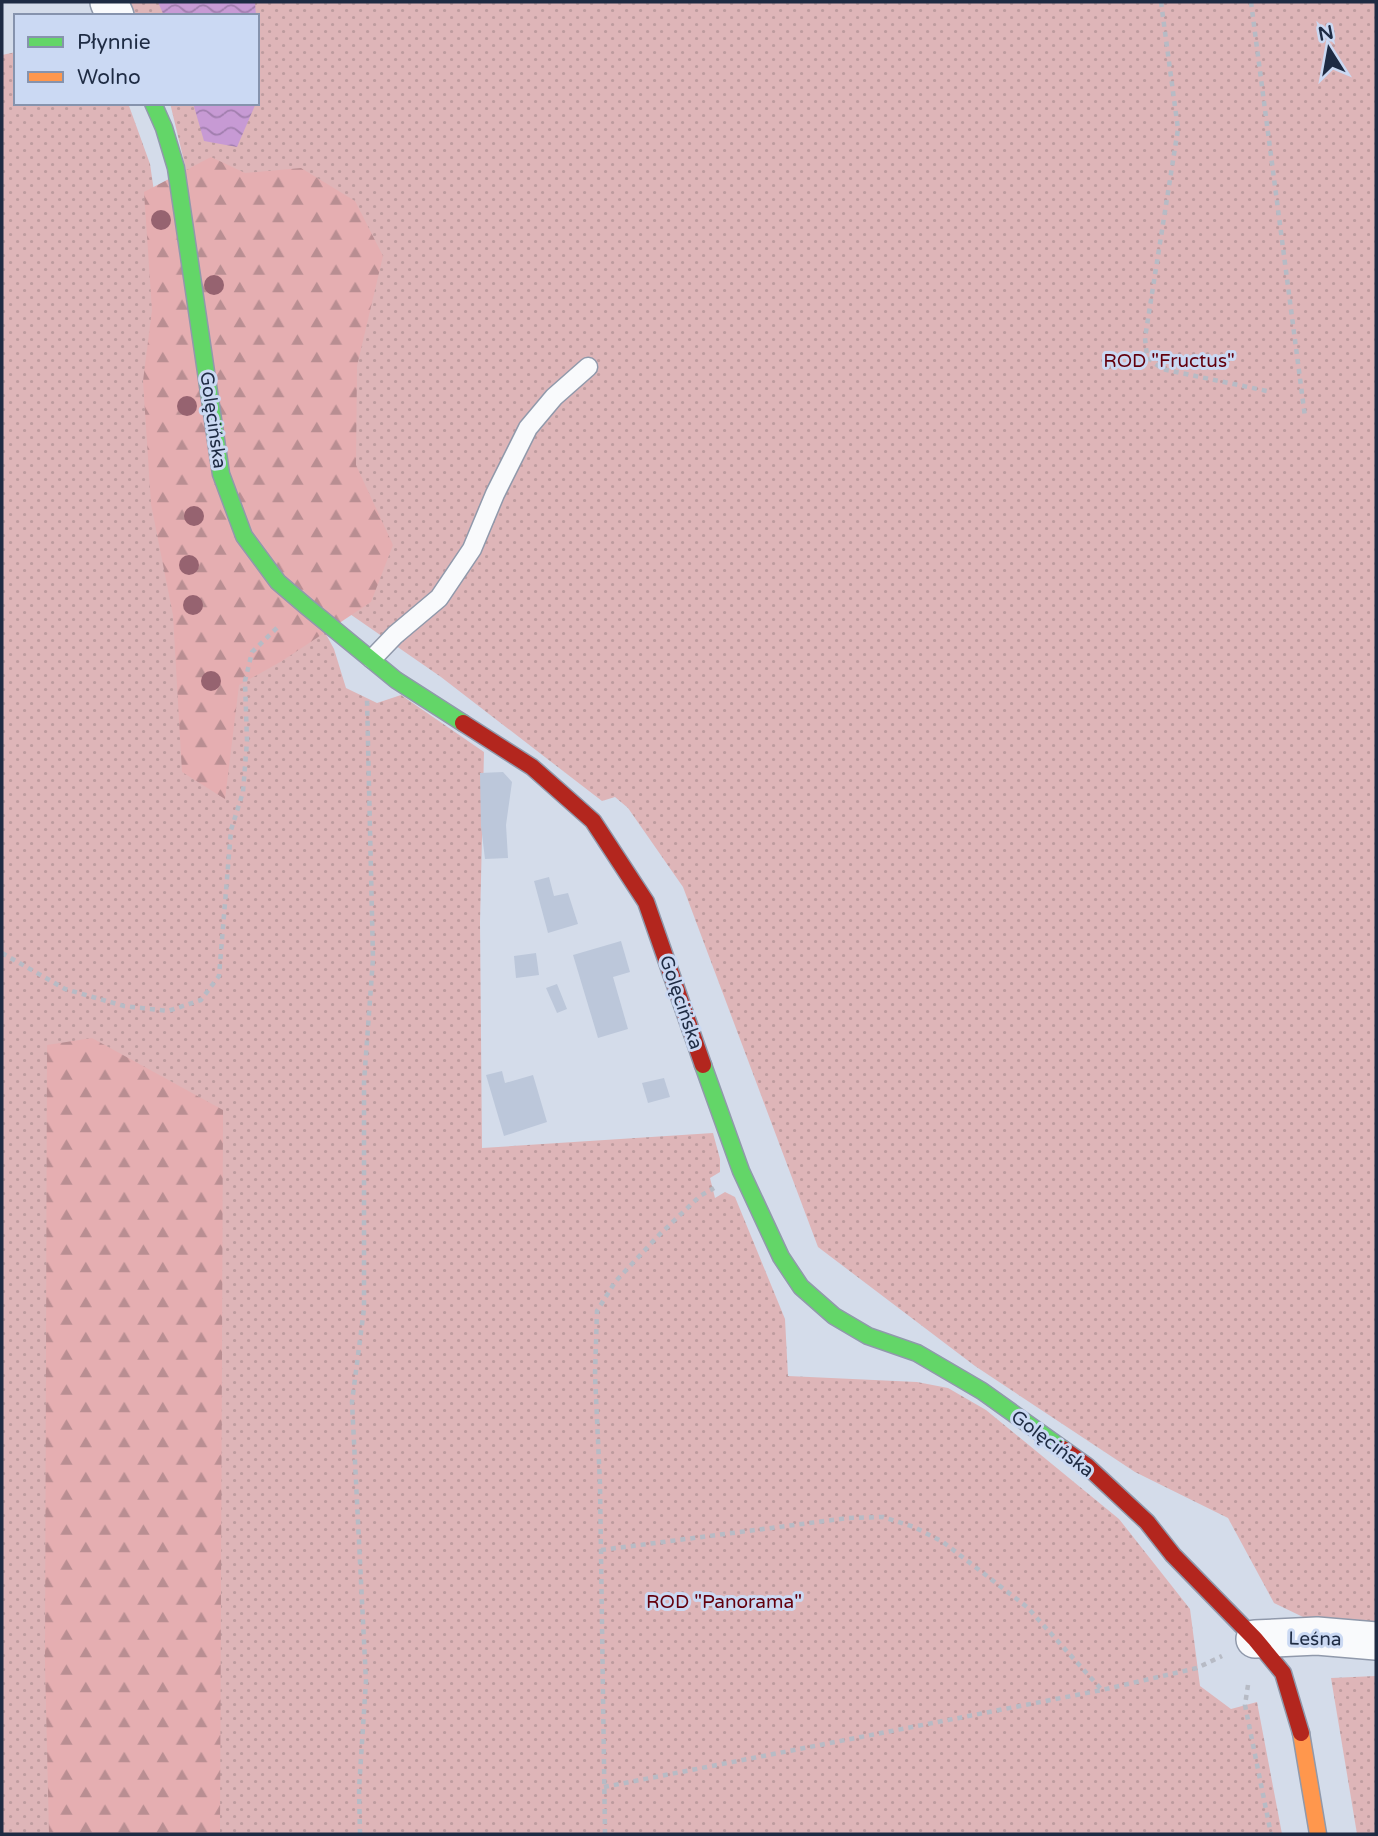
<svg xmlns="http://www.w3.org/2000/svg" width="1378" height="1836" font-family="'Varela Round',sans-serif">
<style>
.grass{fill:url(#grass-dots)}
.forest{fill:url(#forest-firs)}
.water{fill:url(#water-waves)}
.building{fill:#bcc7da}
.lines{fill:none;stroke-linecap:round;stroke-linejoin:round}
.lane-casing{stroke:#9099ab;stroke-width:21}
.street-casing{stroke:#9099ab;stroke-width:40}
.fast-casing{stroke:#9099ab;stroke-width:19}
.slow-casing{stroke:#9099ab;stroke-width:19}
.jam-casing{stroke:#9099ab;stroke-width:19}
.path{stroke:#b7bbc5;stroke-width:4.5;stroke-dasharray:5 5;stroke-linecap:butt}
.lane{stroke:#f9fafc;stroke-width:18}
.street{stroke:#f9fafc;stroke-width:37}
.fast{stroke:#63d668;stroke-width:16}
.slow{stroke:#ff974d;stroke-width:16}
.jam{stroke:#b3261e;stroke-width:16}
.tree{fill:#966370}
.labels{text-anchor:middle;stroke-width:6;stroke-linejoin:round;paint-order:stroke}
.park-label{font-size:19px;fill:#63000d;stroke:#cbd9f3}
.street-label{font-size:19px;fill:#1e2b43;stroke:#cbd9f3}
</style>
<defs>
<pattern id="grass-dots" width="8" height="8" patternUnits="userSpaceOnUse" patternTransform="scale(1.75)"><rect width="8" height="8" fill="#deb5b8"/><path d="M2 2h.1M6 6h.1" fill="none" stroke="#be9c9f" stroke-width="1.8" stroke-linecap="round"/></pattern>
<pattern id="forest-firs" width="22" height="20" patternUnits="userSpaceOnUse" patternTransform="scale(1.75)"><rect width="22" height="20" fill="#e5aeb1"/><path d="M5 1l3.5 6h-7zM16 11l3.5 6h-7z" fill="#b98e92"/></pattern>
<pattern id="water-waves" width="16" height="10" patternUnits="userSpaceOnUse" patternTransform="scale(1.75)"><rect width="16" height="10" fill="#c79ad4"/><path d="M0 5q4-4 8 0t8 0" fill="none" stroke="#a17eae"/></pattern>
</defs>
<rect width="100%" height="100%" fill="#d4dcea"/>
<!-- grass -->
<g class="grass">
<path d="M130,2H1376V1623L1303,1617L1274,1603L1228,1518L1135,1472L975,1366L818,1247L683,887L628,808L615,797L602,801L441,677L282,567L170,103H257V16H136Z"/>
<path d="M16,52V103H128L150,164L179,361L334,649L346,688L377,703L401,695L484,752L480,922L482,1148L713,1133L720,1159V1172L710,1178L715,1198L725,1192L735,1197L785,1319L788,1376L917,1382L948,1388L986,1410L1119,1519L1190,1609L1200,1686L1231,1709L1257,1702L1282,1834H2V55Z"/>
<path d="M1376,1676V1834H1357L1331,1678Z"/>
</g>
<!-- forest -->
<g class="forest">
<path d="M211,157L245,173L301,168L355,201L383,256L357,366L356,465L393,545L371,602L282,661L239,685L225,799L182,772L173,615L151,504L143,381L152,310L144,192Z"/>
<path d="M92,1038L223,1110L220,1834H49L45,1663L47,1045Z"/>
</g>
<!-- water -->
<g class="water">
<path d="M158,2H255L256,16H164Z"/>
<path d="M193,103H256L237,147L204,141Z"/>
</g>
<!-- building -->
<g class="building">
<path d="M503,772L512,782L506,825L508,858L485,859L481,826L480,773Z"/>
<path d="M549,877L554,896L568,893L578,924L548,933L534,881Z"/>
<path d="M621,941L630,972L613,977L628,1029L598,1038L573,955Z"/>
<path d="M536,953L539,975L516,978L514,956Z"/>
<path d="M557,984L567,1009L557,1013L546,988Z"/>
<path d="M502,1071L505,1083L533,1075L547,1122L504,1136L486,1075Z"/>
<path d="M664,1078L670,1097L648,1103L642,1083Z"/>
</g>
<g class="lines">
<!-- lane casing -->
<g class="lane-casing">
<path id="lane" d="M372,659L395,635L439,598L472,549L495,494L528,428L554,397L588,367"/>
</g>
<!-- street casing -->
<g class="street-casing">
<g id="street">
<path d="M109,2L115,16"/>
<path d="M1255,1639L1317,1636L1376,1641"/>
</g>
</g>
<!-- fast casing -->
<g class="fast-casing">
<g id="fast">
<path d="M153,103L164,128L176,168L221,474L244,536L278,582L306,606L396,680L463,723"/>
<path d="M703,1065L741,1171L781,1257L801,1287L834,1316L868,1336L917,1353L982,1391L1063,1449"/>
</g>
</g>
<!-- slow casing -->
<g class="slow-casing">
<path id="slow" d="M1301,1733L1318,1834"/>
</g>
<!-- jam casing -->
<g class="jam-casing">
<g id="jam">
<path d="M463,723L532,767L593,821L646,902L703,1065"/>
<path d="M1063,1449L1087,1466L1147,1522L1173,1555L1255,1639L1283,1673L1301,1733"/>
</g>
</g>
<!-- path -->
<g class="path">
<path d="M1161,2L1178,129L1145,338L1147,357L1162,369L1267,391"/>
<path d="M1251,2L1305,417"/>
<path d="M2,953L65,989L124,1006L168,1011L201,1000L219,976L231,830L243,792L247,741L245,681L252,652L279,626"/>
<path d="M601,1550L848,1518L883,1517L914,1527L943,1542L1027,1607L1101,1689"/>
<path d="M1248,1685L1245,1705L1271,1834"/>
<path d="M604,1787L1102,1690L1197,1668L1222,1656"/>
<path d="M360,1834L359,1789L366,1681L352,1402L364,1309V1082L373,959L367,699"/>
<path d="M605,1834L600,1484L595,1375L597,1311L615,1282L659,1235L700,1196L714,1188"/>
</g>
<!-- lane -->
<use href="#lane" class="lane"/>
<!-- street -->
<use href="#street" class="street"/>
<!-- fast -->
<use href="#fast" class="fast"/>
<!-- slow -->
<use href="#slow" class="slow"/>
<!-- jam -->
<use href="#jam" class="jam"/>
</g>
<!-- trees -->
<g class="tree">
<circle cx="161" cy="220" r="10"/>
<circle cx="214" cy="285" r="10"/>
<circle cx="187" cy="406" r="10"/>
<circle cx="194" cy="516" r="10"/>
<circle cx="189" cy="565" r="10"/>
<circle cx="193" cy="605" r="10"/>
<circle cx="211" cy="681" r="10"/>
</g>
<g class="labels">
<!-- park labels -->
<g class="park-label">
<text x="1169" y="367">ROD "Fructus"</text>
<text x="724" y="1608">ROD "Panorama"</text>
</g>
<!-- street labels -->
<g class="street-label">
<text transform="translate(214 420) rotate(82)" y="7">Golęcińska</text>
<text transform="translate(682 1002) rotate(71)" y="7">Golęcińska</text>
<text transform="translate(1053 1443) rotate(37)" y="7">Golęcińska</text>
<text transform="translate(1315 1638) rotate(1)" y="7">Leśna</text>
</g>
</g>
<!-- border -->
<rect width="1378" height="1836" fill="none" stroke="#1e2b43" stroke-width="7"/>
<!-- legend -->
<rect x="14" y="14" width="245" height="91" fill="#cbd9f3" stroke="#8693ad" stroke-width="2"/>
<rect x="28" y="37" width="35" height="10" fill="#63d668" stroke="#8693ad" stroke-width="2"/>
<text x="77" y="49" font-size="21" fill="#1e2b43">Płynnie</text>
<rect x="28" y="72" width="35" height="10" fill="#ff974d" stroke="#8693ad" stroke-width="2"/>
<text x="77" y="84" font-size="21" fill="#1e2b43">Wolno</text>
<!-- north arrow -->
<g transform="translate(1329 49) rotate(349)" stroke="#cbd9f3" stroke-width="5" paint-order="stroke">
<path d="M0-5L12 26L0 18L-12 26Z" fill="#1e2b43"/>
<text y="-10" font-size="19" font-weight="bold" text-anchor="middle" fill="#1e2b43">N</text>
</g>
</svg>
